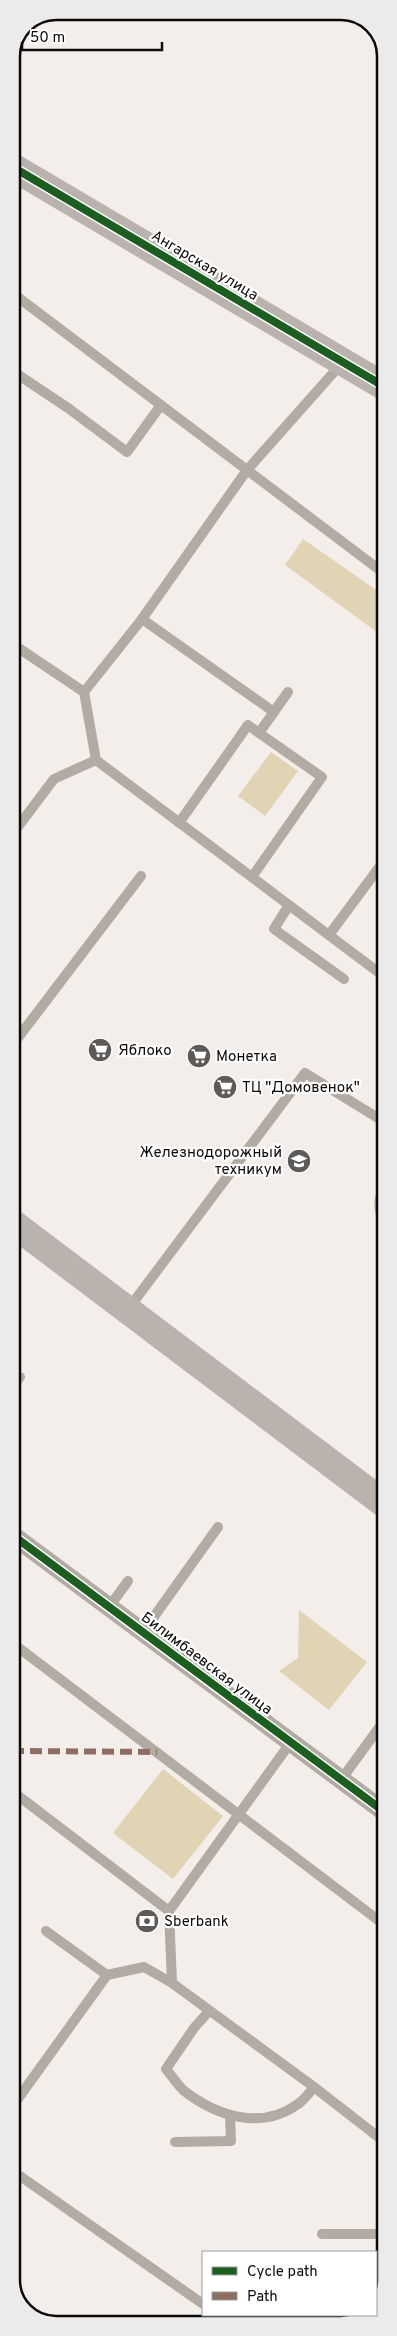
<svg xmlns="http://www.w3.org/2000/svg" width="397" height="2336" font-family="Overpass,sans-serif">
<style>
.green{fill:#e0d4b4}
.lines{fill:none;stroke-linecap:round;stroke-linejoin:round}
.lane{stroke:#b1aba3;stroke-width:10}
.street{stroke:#b1aba3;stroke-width:19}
.secondary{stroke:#bab3ad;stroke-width:28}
.quiet{stroke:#8d6e63;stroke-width:6;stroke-dasharray:12 6;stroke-linecap:butt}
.cycleway-casing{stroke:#fff;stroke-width:11}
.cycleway{stroke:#1b5e20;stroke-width:8}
.labels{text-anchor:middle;stroke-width:4.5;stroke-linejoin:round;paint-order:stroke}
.street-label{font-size:15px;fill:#0e0a08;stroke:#fff}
.poi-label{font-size:15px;fill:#0e0a08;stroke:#fff;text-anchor:start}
.rim{fill:none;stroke:#0e0a08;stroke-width:2.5}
</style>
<rect width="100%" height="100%" fill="#f4eeea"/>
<!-- green -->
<g class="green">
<path d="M303,539L385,596V638L285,565Z"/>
<path d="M271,752L298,771L265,816L238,796Z"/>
<path d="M299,1610L367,1662L329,1710L279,1671L298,1658Z"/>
<path d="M163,1769L223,1816L173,1879L113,1833Z"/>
</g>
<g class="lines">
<!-- lane -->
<g class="lane">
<path d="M11,292L385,574"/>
<path d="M11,370L68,408L127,452L161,405"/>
<path d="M142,619L274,712"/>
<path d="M11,643L84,692L96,760L386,978"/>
<path d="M84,692L142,619L247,470L342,363"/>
<path d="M179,823L248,725L259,733"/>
<path d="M11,836L54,779L96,760"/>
<path d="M252,877L322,777L259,733L288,692"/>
<path d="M289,905L274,929L344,979"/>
<path d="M329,935L386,858"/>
<path d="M11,1047L141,876"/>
<path d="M386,1184C377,1198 377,1211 386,1226"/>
<path d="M129,1308L305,1073L386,1123"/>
<path d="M11,1389L20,1377"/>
<path d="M109,1607L128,1581"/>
<path d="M143,1632L218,1527"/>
<path d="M11,1642L386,1926"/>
<path d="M291,1742L169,1911L172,1983L314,2087L386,2143"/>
<path d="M341,1780L386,1718"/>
<path d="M12,1791L169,1911"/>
<path d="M46,1931L107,1975L144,1967L172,1983"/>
<path d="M209,2011L194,2028L166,2069C171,2075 177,2084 183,2090C216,2116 261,2131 298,2104C304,2100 309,2093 314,2087"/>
<path d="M12,2107L107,1975"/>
<path d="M175,2142L231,2141L230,2116"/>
<path d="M20,2176L203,2304"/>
<path d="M322,2234H386"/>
<path d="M219,2315L232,2324"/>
<path d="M292,2324H348"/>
</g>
<!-- street -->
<path class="street" d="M11,1534L386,1813"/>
<!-- secondary -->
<g class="secondary">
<path d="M11,166L385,387"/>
<path d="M11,1222L386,1505"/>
</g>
<!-- quiet -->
<path class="quiet" d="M12,1751L157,1752"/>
<!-- cycleway casing -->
<g class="cycleway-casing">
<g id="cycleway">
<path d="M11,166L385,387"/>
<path d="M11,1534L386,1813"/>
</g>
</g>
<!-- cycleway -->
<use href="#cycleway" class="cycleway"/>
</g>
<!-- icons -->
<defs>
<g id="supermarket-disc" transform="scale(1.25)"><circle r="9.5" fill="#5e5a57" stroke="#fff"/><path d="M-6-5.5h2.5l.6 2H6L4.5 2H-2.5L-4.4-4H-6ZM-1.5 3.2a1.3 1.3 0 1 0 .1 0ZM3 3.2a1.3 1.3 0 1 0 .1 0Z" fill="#fff"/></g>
<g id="university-disc" transform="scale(1.25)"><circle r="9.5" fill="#5e5a57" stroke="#fff"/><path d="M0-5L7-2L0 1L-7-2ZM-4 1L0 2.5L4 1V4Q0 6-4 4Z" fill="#fff"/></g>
<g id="bank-disc" transform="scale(1.25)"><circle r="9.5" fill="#5e5a57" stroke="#fff"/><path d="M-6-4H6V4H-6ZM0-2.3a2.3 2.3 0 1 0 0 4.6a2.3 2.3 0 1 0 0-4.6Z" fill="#fff"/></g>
</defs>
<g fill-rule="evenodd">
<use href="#supermarket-disc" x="100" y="1050"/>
<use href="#supermarket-disc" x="199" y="1056"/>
<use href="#supermarket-disc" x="225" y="1087"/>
<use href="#university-disc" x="299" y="1161"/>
<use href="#bank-disc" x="147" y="1921"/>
</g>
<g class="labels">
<!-- street labels -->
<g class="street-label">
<text transform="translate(205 265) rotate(31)" y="5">Ангарская улица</text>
<text transform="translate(207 1663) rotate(37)" y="5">Билимбаевская улица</text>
</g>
<!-- poi labels -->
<g class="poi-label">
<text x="118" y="1055">Яблоко</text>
<text x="216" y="1061">Монетка</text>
<text x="242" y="1092">ТЦ "Домовенок"</text>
<text x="282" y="1157" text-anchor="end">Железнодорожный<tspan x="282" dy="17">техникум</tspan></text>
<text x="164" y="1926">Sberbank</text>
</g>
</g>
<!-- crop -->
<path d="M0 0H397V2336H0ZM56 20H341A36 36 0 0 1 377 56V2280A36 36 0 0 1 341 2316H56A36 36 0 0 1 20 2280V56A36 36 0 0 1 56 20Z" fill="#ecebeb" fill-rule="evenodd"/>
<path class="rim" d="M56 20H341A36 36 0 0 1 377 56V2280A36 36 0 0 1 341 2316H56A36 36 0 0 1 20 2280V56A36 36 0 0 1 56 20Z"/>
<!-- legend -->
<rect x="202" y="2251" width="175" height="65" fill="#ffffff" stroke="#9f9d9c"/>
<rect x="212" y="2267" width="25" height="8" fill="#1b5e20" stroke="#9f9d9c"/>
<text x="247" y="2276" font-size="15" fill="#0e0a08">Cycle path</text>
<rect x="212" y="2292" width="25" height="8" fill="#8d6e63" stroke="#9f9d9c"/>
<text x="247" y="2301" font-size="15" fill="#0e0a08">Path</text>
<!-- scale -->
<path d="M22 42v8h140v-8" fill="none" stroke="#0e0a08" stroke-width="2.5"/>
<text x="30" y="42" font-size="15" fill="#0e0a08" stroke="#ffffff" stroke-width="4" paint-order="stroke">50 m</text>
</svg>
